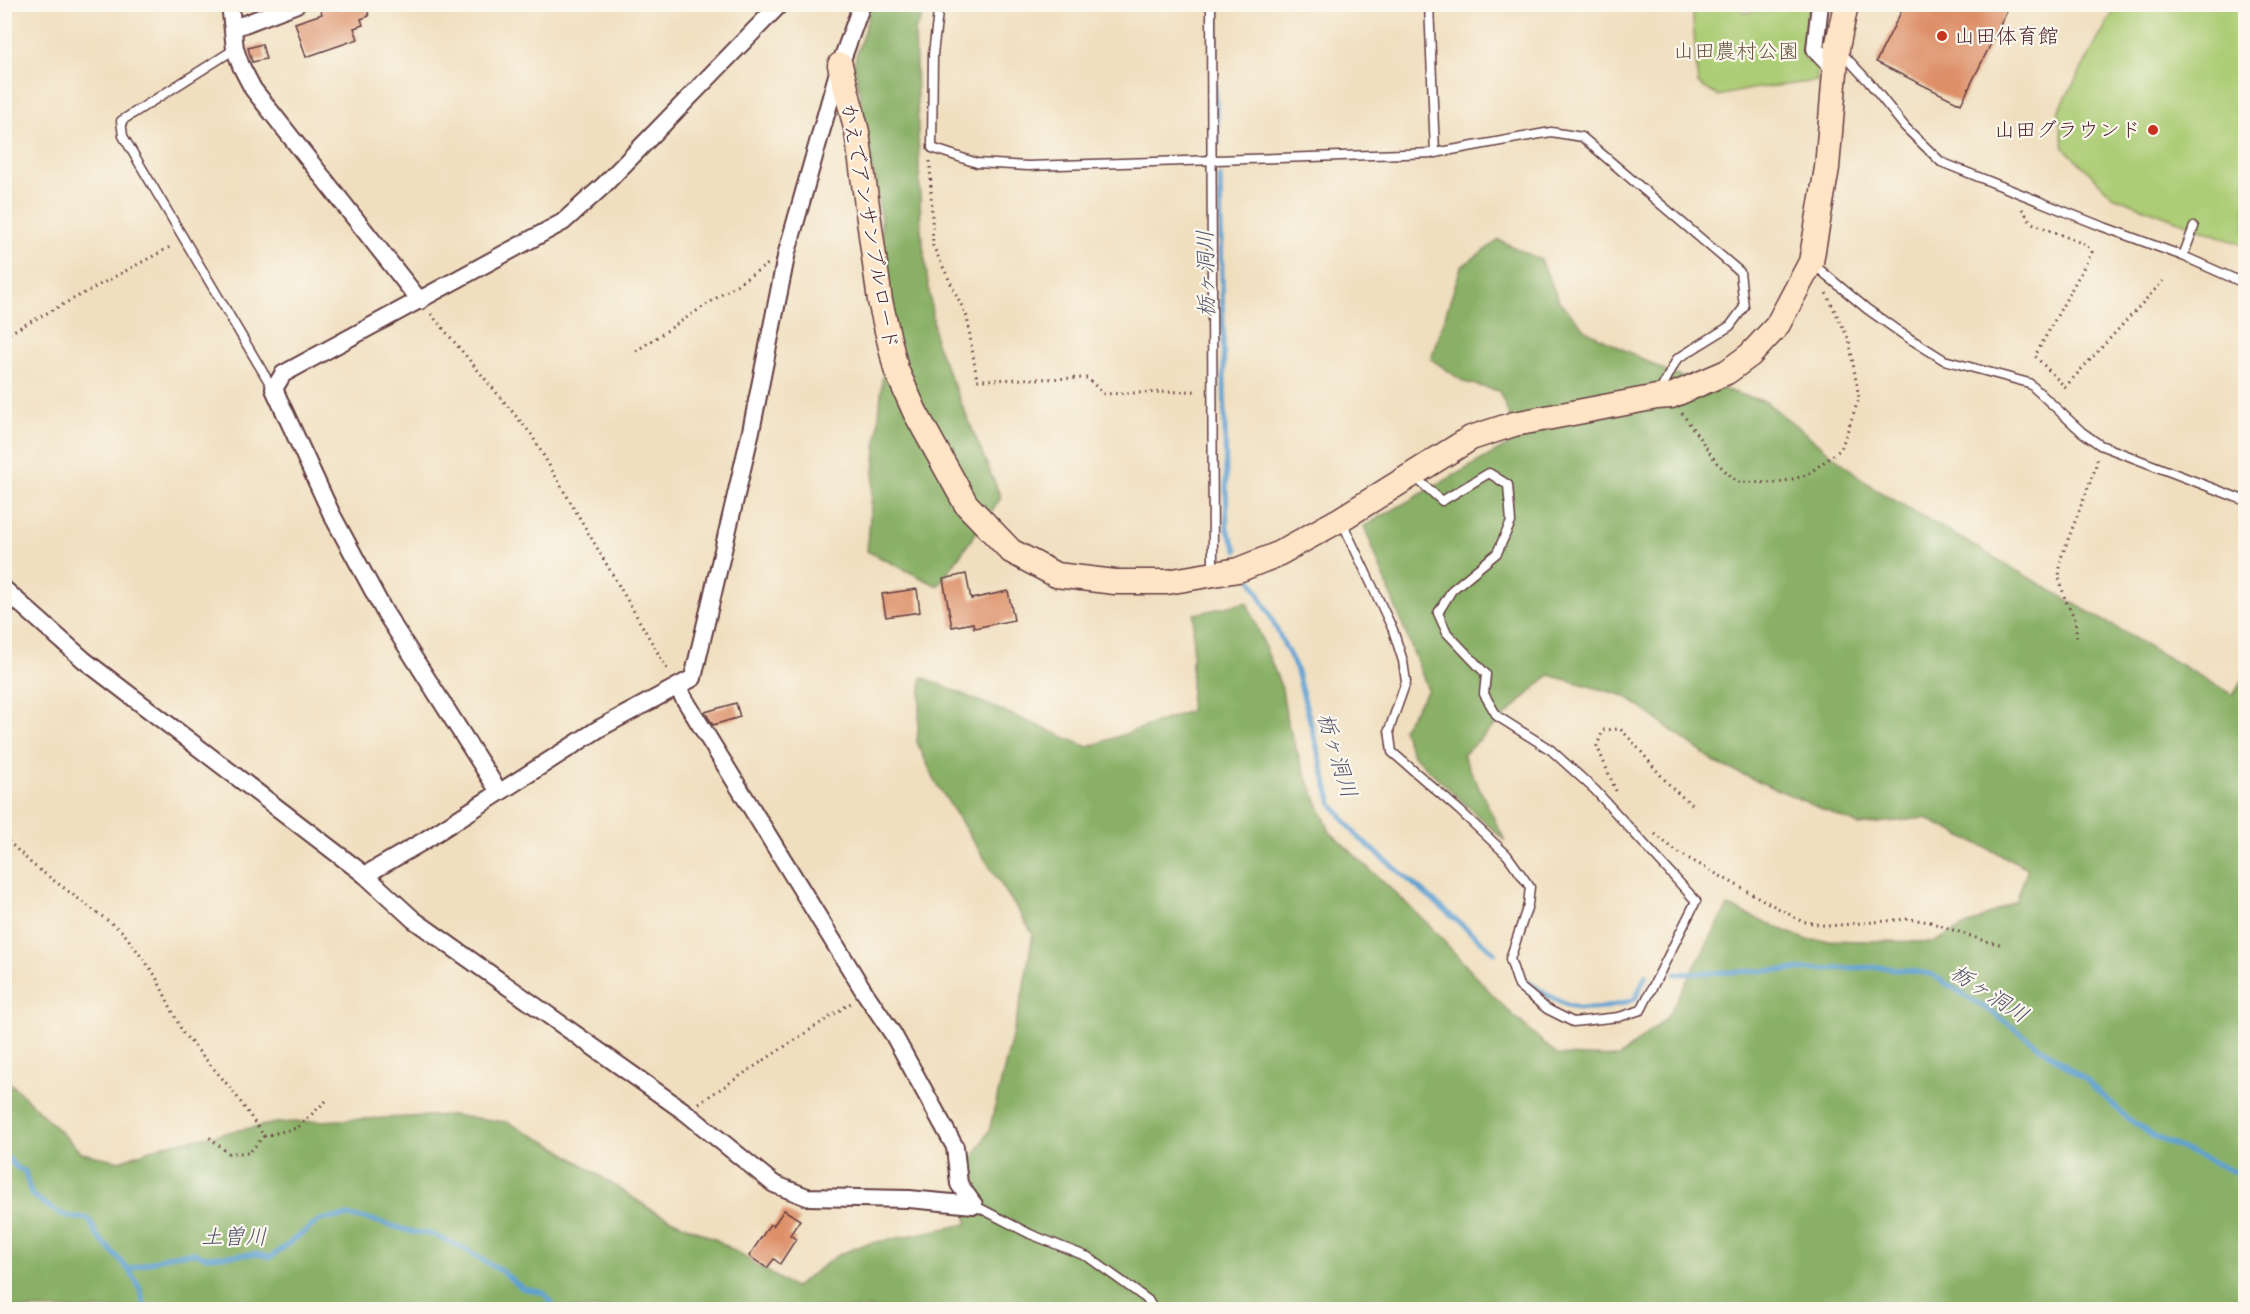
<svg xmlns="http://www.w3.org/2000/svg" width="2250" height="1314" font-family="Dekko,'Klee One',sans-serif">
<style>
.green{fill:#accc74;stroke:#7b7650;stroke-width:1.5}
.forest{fill:#89b066;stroke:#6a6848;stroke-width:1.5}
.lines{fill:none;stroke-linecap:round;stroke-linejoin:round}
.stream{stroke:#5ea0d2;stroke-width:5}
.building{fill:#dd8f68}
.lane-casing{stroke:#633c41;stroke-width:11}
.street-casing{stroke:#633c41;stroke-width:20}
.secondary-casing{stroke:#633c41;stroke-width:27}
.path{stroke:#633c41;stroke-width:3;stroke-dasharray:1.5 4.5;stroke-linecap:butt}
.lane{stroke:#fff;stroke-width:8}
.street{stroke:#fff;stroke-width:16}
.secondary{stroke:#ffe4c6;stroke-width:24}
.poi-dot{fill:#c8321e;stroke:#fbf7ec;stroke-width:2}
.labels{text-anchor:middle;stroke-width:4.5;stroke-linejoin:round;paint-order:stroke}
.poi-label{font-size:21px;fill:#4a1f2b;stroke:#fbf7ec;text-anchor:start}
.park-label{font-size:21px;fill:#675341;stroke:#fbf7ec}
.street-label{font-size:21px;fill:#4a1f2b;stroke:#fbf7ec}
.water-label{font-size:22px;font-style:italic;fill:#52536e;stroke:#fbf7ec}
</style>
<rect width="100%" height="100%" fill="#fbf7ec"/>
<filter id="ink" filterUnits="userSpaceOnUse"><feTurbulence type="fractalNoise" baseFrequency=".0167" numOctaves="2"/><feDisplacementMap in="SourceGraphic" scale="12" xChannelSelector="R" yChannelSelector="G"/><feConvolveMatrix kernelMatrix="1 2 1 2 8 2 1 2 1" color-interpolation-filters="sRGB"/></filter>
<filter id="wash" filterUnits="userSpaceOnUse"><feTurbulence type="fractalNoise" baseFrequency=".008" numOctaves="4" result="noise"/><feDisplacementMap in="SourceGraphic" scale="24" xChannelSelector="R" yChannelSelector="G"/><feGaussianBlur stdDeviation="1.35" result="paint"/><feColorMatrix in="noise" values="0 0 0 0 0 0 0 0 0 0 0 0 0 0 0 0 0 1.4 0 .05"/><feComposite in="paint" operator="in"/></filter>
<g filter="url(#wash)">
<rect width="100%" height="100%" fill="#f0dfbf"/>
<!-- green -->
<g class="green">
<path d="M1703,4L1732,5L1747,13C1768,5 1787,1 1809,7L1804,57L1817,69V81L1751,89L1718,96L1698,84L1692,8Z"/>
<path d="M2117,5H2245V246L2113,196L2064,148L2058,112Z"/>
</g>
<!-- forest -->
<g class="forest">
<path d="M872,5H928L915,31L921,230L936,343L1001,498L938,586L867,551L884,360L881,218L854,63Z"/>
<path d="M1499,240L1541,260L1559,301L1587,331L1672,374L1766,402L1875,489L2233,695L2245,677V1309H5L4,1077L82,1153L120,1161L164,1145L276,1123L451,1115L507,1122L556,1147L653,1211L717,1240L794,1288L836,1256L862,1245L967,1224V1167L989,1131L1023,992L1033,934L936,783L917,742L922,677L1088,747L1190,711L1194,614L1247,602L1282,689L1287,721L1300,761L1330,832L1426,922L1504,1007L1557,1055L1619,1057L1667,1017L1728,906L1807,940L1934,942L2016,901L2028,868L1925,818L1859,825L1716,763L1625,696L1549,675L1463,755L1505,841L1413,755L1402,729L1428,690L1364,526L1519,439L1499,391L1464,382L1431,359L1461,267Z"/>
</g>
<g class="lines">
<!-- stream -->
<g class="stream">
<path d="M1215,54L1217,4"/>
<path d="M1215,82L1218,143"/>
<path d="M1220,176L1227,529L1237,550"/>
<path d="M1252,580L1296,668L1332,804L1357,836L1495,953"/>
<path d="M1676,974L1880,967L1931,974L1993,1013L2086,1080L2126,1117L2153,1136L2246,1177"/>
<path d="M1524,978C1567,1011 1583,1017 1635,999L1646,975"/>
<path d="M4,1154L17,1168L25,1171L31,1194C49,1207 64,1220 87,1218C94,1224 93,1232 99,1238C120,1260 142,1278 145,1310"/>
<path d="M130,1269L172,1255L195,1253L206,1257L256,1254L271,1257L320,1220L347,1216L369,1219L413,1232L431,1234L461,1247L503,1272L522,1288L544,1293L557,1310"/>
</g>
</g>
<g id="blocks">
<!-- building -->
<g class="building">
<path d="M319,4H337L339,10L356,4H366L369,16L361,19L363,25L354,28L358,39L306,57L295,23L322,14Z"/>
<path d="M1905,4H1999L2008,9L1961,104L1876,62Z"/>
<path d="M262,44L266,59L252,62L248,48Z"/>
<path d="M966,574L971,599L1008,591L1014,620L974,628L973,623L952,627L943,579Z"/>
<path d="M917,589L920,612L886,617L882,594Z"/>
<path d="M736,703L740,717L713,725L705,712Z"/>
<path d="M784,1210L800,1220L790,1235L796,1239L780,1264L774,1259L767,1268L749,1256L770,1224L773,1226Z"/>
</g>
</g>
</g>
<g filter="url(#ink)">
<use href="#blocks" fill-opacity="0" stroke="#633c41" stroke-width="1.5"/>
<g class="lines">
<!-- lane casing -->
<g class="lane-casing">
<g id="lane">
<path d="M939,4L933,54L932,148L977,163L1028,166L1435,153L1551,132L1582,137L1740,272L1744,307L1730,326L1677,359L1659,393"/>
<path d="M1211,4L1213,571"/>
<path d="M1429,4L1435,153"/>
<path d="M235,49L121,121L123,136L273,389"/>
<path d="M1842,53L1869,82L1905,127L1941,162L2101,226L2183,256L2246,284"/>
<path d="M2183,256L2194,227"/>
<path d="M1813,264L1867,309L1901,333L1944,360L2029,383L2082,432L2100,445L2246,501"/>
<path d="M1341,520L1393,630L1403,661L1406,682L1389,730L1392,752L1459,810L1507,855L1530,887L1528,905L1510,959L1519,986L1547,1009L1573,1022L1619,1017L1641,1010L1696,901L1595,790L1551,750L1497,716L1484,694L1486,674L1447,633L1438,613L1452,590L1497,553L1511,522L1508,485L1489,473L1442,501L1415,477"/>
<path d="M974,1205L1030,1234L1088,1257L1148,1300L1154,1310"/>
</g>
</g>
<!-- street casing -->
<g class="street-casing">
<g id="street">
<path d="M230,4L235,49L241,66L253,89L420,301"/>
<path d="M1820,4L1815,49L1835,70"/>
<path d="M234,28L297,4"/>
<path d="M4,589L84,660L365,875L414,920L685,1112L774,1184L807,1197L909,1199L974,1205"/>
<path d="M677,687L865,993L893,1034L955,1147L959,1184L974,1205"/>
<path d="M499,792L384,611L332,515L274,389L283,374L563,222L603,186L780,4"/>
<path d="M365,875L422,842L600,728L693,678L751,431L787,252L840,65L862,4"/>
</g>
</g>
<!-- secondary casing -->
<g class="secondary-casing">
<path id="secondary" d="M840,65L857,132L880,301L896,369L915,412L966,504L1011,551L1056,575L1115,582H1167L1238,570L1276,555L1341,519L1471,438L1514,424L1657,397L1671,396L1727,372L1750,355L1777,326L1811,262L1827,168L1837,48L1846,4"/>
</g>
<!-- path -->
<g class="path">
<path d="M930,161L933,246L967,317L977,380L1087,378L1104,394L1198,391"/>
<path d="M2022,209L2032,223L2086,245L2092,252L2035,356L2065,387L2163,281"/>
<path d="M431,314L531,434L669,672"/>
<path d="M4,336L172,246"/>
<path d="M636,351L768,264"/>
<path d="M1682,413L1717,463L1737,482L1778,483L1807,475L1841,449L1859,398L1849,340L1826,293"/>
<path d="M2077,637L2075,619L2065,599L2059,577L2061,558L2095,469L2097,458"/>
<path d="M1616,791L1597,746L1603,730L1620,729C1646,753 1663,785 1692,804"/>
<path d="M1655,834L1677,852L1801,921L1828,926L1908,919L1930,922L1985,941L2004,945"/>
<path d="M4,837L33,865L123,932L155,975L183,1033L233,1091L264,1136L249,1153H228L209,1137"/>
<path d="M699,1103L851,1003"/>
<path d="M264,1136L297,1128L326,1101"/>
</g>
<!-- lane -->
<use href="#lane" class="lane"/>
<!-- street -->
<use href="#street" class="street"/>
<!-- secondary -->
<use href="#secondary" class="secondary"/>
</g>
</g>
<!-- markers -->
<g class="poi-dot">
<circle cx="1942" cy="36" r="6"/>
<circle cx="2153" cy="130" r="6"/>
</g>
<g class="labels">
<!-- poi labels -->
<g class="poi-label">
<text x="1954" y="43">山田体育館</text>
<text x="2141" y="137" text-anchor="end">山田グラウンド</text>
</g>
<!-- park labels -->
<g class="park-label">
<text x="1736" y="58">山田農村公園</text>
</g>
<!-- street labels -->
<g class="street-label">
<text transform="translate(870 226) rotate(80)" y="7">かえでアンサンブルロード</text>
</g>
<!-- water labels -->
<g class="water-label">
<text transform="translate(1205 274) rotate(-91)" y="8">栃ヶ洞川</text>
<text transform="translate(1338 755) rotate(73)" y="8">栃ヶ洞川</text>
<text transform="translate(1990 993) rotate(33)" y="8">栃ヶ洞川</text>
<text x="234" y="1244">土曽川</text>
</g>
</g>
<!-- margin -->
<rect width="2250" height="1314" fill="none" stroke="#fbf7ec" stroke-width="24"/>
</svg>
